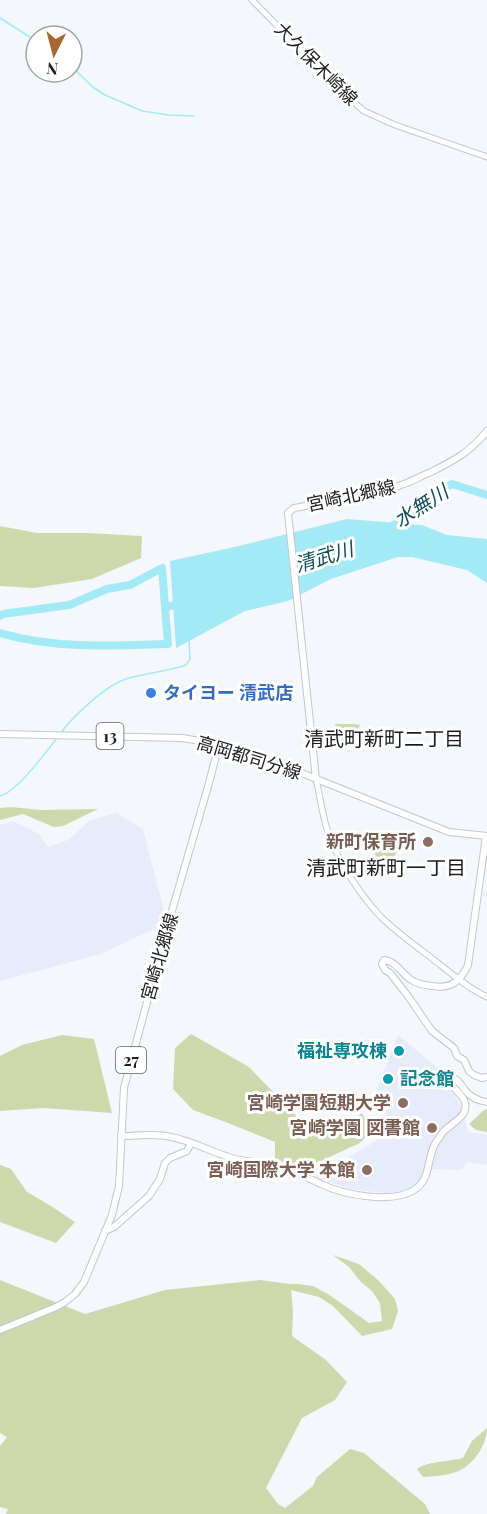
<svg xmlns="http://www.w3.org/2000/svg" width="487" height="1514" font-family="'Playfair Display','Noto Sans JP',serif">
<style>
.built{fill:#e6ecf9}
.green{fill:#cdd8ad}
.water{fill:#a3eaf6}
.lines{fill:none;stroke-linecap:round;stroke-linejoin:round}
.stream{stroke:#a3eaf6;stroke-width:1.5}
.river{stroke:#a3eaf6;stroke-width:8}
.secondary-casing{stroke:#c3c6cc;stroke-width:7}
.primary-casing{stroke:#c3c6cc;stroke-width:8}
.secondary{stroke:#fff;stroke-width:5}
.primary{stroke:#fff;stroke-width:6}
.shop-dot{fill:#3f7fe0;stroke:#fff;stroke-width:2}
.education-dot{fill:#8d6e63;stroke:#fff;stroke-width:2}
.culture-dot{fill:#0f9aa8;stroke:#fff;stroke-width:2}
.labels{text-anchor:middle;stroke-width:6;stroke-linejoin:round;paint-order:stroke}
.shield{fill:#fff;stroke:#5f6062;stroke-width:1.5}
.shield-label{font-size:16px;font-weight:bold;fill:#1b1c1e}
.street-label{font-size:18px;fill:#1b1c1e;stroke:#fff}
.shop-label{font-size:18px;font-weight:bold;fill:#366cbe;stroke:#fff;text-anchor:start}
.education-label{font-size:18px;font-weight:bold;fill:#785e54;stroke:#fff;text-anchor:end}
.culture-label{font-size:18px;font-weight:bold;fill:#0d838f;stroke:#fff;text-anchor:end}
.water-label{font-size:20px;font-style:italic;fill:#0e4d56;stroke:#fff}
.neighbourhood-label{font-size:20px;fill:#1b1c1e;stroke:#fff}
</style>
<rect width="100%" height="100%" fill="#f4f7fc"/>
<!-- built -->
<g class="built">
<path d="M116,813L143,829L166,919L164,924L101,954L0,981V825L13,821L39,834L48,847L68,840L90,820Z"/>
<path d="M398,1035L435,1066L462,1108L468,1132L487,1135V1165L466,1162L462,1170L433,1169L414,1186L393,1194L350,1189L315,1177L323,1165L338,1164L376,1141L385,1129L387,1116L384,1104L375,1094Z"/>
</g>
<!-- green -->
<g class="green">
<path d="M0,526L37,533H87L142,536L141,558L92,579L34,588L0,586Z"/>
<path d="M335,724H354L360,725L351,745L337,740Z"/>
<path d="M11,807L41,810L98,809L63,826L54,827L23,814L0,820V808Z"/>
<path d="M370,838L397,850L390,868L381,865L369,843Z"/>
<path d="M191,1034L249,1067L308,1128L339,1131L362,1113L370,1132L360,1143L303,1169L275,1159V1142L228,1123L193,1110L173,1089L175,1048Z"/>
<path d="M62,1035L94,1039L112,1113L44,1108L0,1111V1056L22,1045Z"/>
<path d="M487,1109V1132L476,1130L469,1124L484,1110Z"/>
<path d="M0,1165L11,1169L27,1192L51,1206L75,1222L56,1243L0,1222Z"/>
<path d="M333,1255L359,1264L379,1281L395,1299L398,1311L392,1329L362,1336L333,1306L319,1297L291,1290L293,1311L292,1336L326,1360L347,1382L335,1400L302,1418L266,1488L278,1504L285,1508L313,1486L317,1477L350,1449L364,1453L425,1504L430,1514H6L8,1509L0,1507V1446L7,1437L0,1433V1280L85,1314L165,1290L260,1280L290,1284H298L313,1286L328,1294L369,1323L382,1321L380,1303L372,1291L361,1282L349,1267Z"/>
<path d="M487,1428C487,1445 473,1466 456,1472C446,1476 434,1476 423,1477L417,1469C427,1461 449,1462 463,1458L472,1441Z"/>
</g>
<!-- water -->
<path class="water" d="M347,519L422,525L447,535L487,539V583L467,570L412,557H398L331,579L288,601L245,611L176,648L170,561L239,546Z"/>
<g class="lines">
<!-- stream -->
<g class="stream">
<path d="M0,18L36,41"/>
<path d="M72,67L94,88L105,95L142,111L169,115L194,116"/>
<path d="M60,734C73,716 105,686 126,679C145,673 166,672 186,665L190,659L189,639"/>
<path d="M0,796C17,792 46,752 57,738"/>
</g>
<!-- river -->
<g class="river">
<path d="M390,527L404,519L433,494L452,484L487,495"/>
<path d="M0,616L3,614L69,605L107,589L130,585L162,568L165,607"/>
<path d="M0,633C55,649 112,646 168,644L165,607L181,604"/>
</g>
<!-- secondary casing -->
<g class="secondary-casing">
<g id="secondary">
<path d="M252,0L342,92L364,111L395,125L487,157"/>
<path d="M316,779C320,796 322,813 327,829C337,860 358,892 380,916C396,932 416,946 434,960C451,973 467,988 487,997"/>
</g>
</g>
<!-- primary casing -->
<g class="primary-casing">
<g id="primary">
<path d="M0,734L182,738L219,744L279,764L449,832L487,836"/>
<path d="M316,779L288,513L294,508L300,507C334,501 369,498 401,485C411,482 421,476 431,472C455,460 470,452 487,431"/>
<path d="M486,836L468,965C460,982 451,989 432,986C424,985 416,984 410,979C401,973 396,961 384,960L382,964L385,970L390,973L408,996L432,1031L454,1048L457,1056L464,1060L469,1071L474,1075L482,1078L487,1077"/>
<path d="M121,1136C138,1136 154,1133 171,1137C193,1141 213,1153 235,1159C251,1163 269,1162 284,1167C297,1171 309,1179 321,1184C344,1195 392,1204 414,1190C432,1179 426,1158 436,1142C439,1139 441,1134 444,1131C453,1122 471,1115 464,1100C460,1093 454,1089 450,1082L451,1079L453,1078C460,1081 460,1084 464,1089C470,1097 478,1101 487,1102"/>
<path d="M105,1231L114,1227L149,1196L160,1179L165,1163L170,1158L187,1151L191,1143"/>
<path d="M0,1330L56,1307L65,1302L75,1294L84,1282L112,1215L119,1186L124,1088L165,935L209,783L219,744"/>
</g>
</g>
<!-- secondary -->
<use href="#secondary" class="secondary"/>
<!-- primary -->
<use href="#primary" class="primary"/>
</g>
<!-- markers -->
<circle class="shop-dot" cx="151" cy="693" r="6"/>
<g class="education-dot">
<circle cx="428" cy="842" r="6"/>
<circle cx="403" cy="1103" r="6"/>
<circle cx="432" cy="1128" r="6"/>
<circle cx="367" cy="1170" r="6"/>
</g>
<g class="culture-dot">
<circle cx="399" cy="1051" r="6"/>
<circle cx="388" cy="1079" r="6"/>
</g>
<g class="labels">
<!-- shield labels -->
<g class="shield">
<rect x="96.5" y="723" width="27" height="26" rx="4.5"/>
<rect x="116" y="1047" width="30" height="26" rx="4.5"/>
</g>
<g class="shield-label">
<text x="110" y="742">13</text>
<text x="131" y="1066">27</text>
</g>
<!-- street labels -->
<g class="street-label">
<text transform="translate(316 64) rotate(45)" y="6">大久保木崎線</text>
<text transform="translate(351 496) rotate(-12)" y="6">宮崎北郷線</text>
<text transform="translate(249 758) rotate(17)" y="6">高岡都司分線</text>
<text transform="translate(160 957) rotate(-74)" y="6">宮崎北郷線</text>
</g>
<!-- shop labels -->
<g class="shop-label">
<text x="163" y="699">タイヨー 清武店</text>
</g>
<!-- education labels -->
<g class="education-label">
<text x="416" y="848">新町保育所</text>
<text x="391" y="1109">宮崎学園短期大学</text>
<text x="420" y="1134">宮崎学園 図書館</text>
<text x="355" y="1176">宮崎国際大学 本館</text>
</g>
<!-- culture labels -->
<g class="culture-label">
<text x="387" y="1057">福祉専攻棟</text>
<text x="400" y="1085" text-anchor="start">記念館</text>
</g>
<!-- water labels -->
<g class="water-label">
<text transform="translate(421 506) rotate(-33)" y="7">水無川</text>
<text transform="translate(324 557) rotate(-17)" y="7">清武川</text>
</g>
<!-- neighbourhood labels -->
<g class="neighbourhood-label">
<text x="384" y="746">清武町新町二丁目</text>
<text x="386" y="875">清武町新町一丁目</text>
</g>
</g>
<!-- north arrow -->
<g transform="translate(54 54) rotate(186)"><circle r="28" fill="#ffffff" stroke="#a4a4a5" stroke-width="1.5"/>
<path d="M0-4.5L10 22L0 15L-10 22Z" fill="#a76730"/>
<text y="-9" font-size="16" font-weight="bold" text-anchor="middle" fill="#1b1c1e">N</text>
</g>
</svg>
